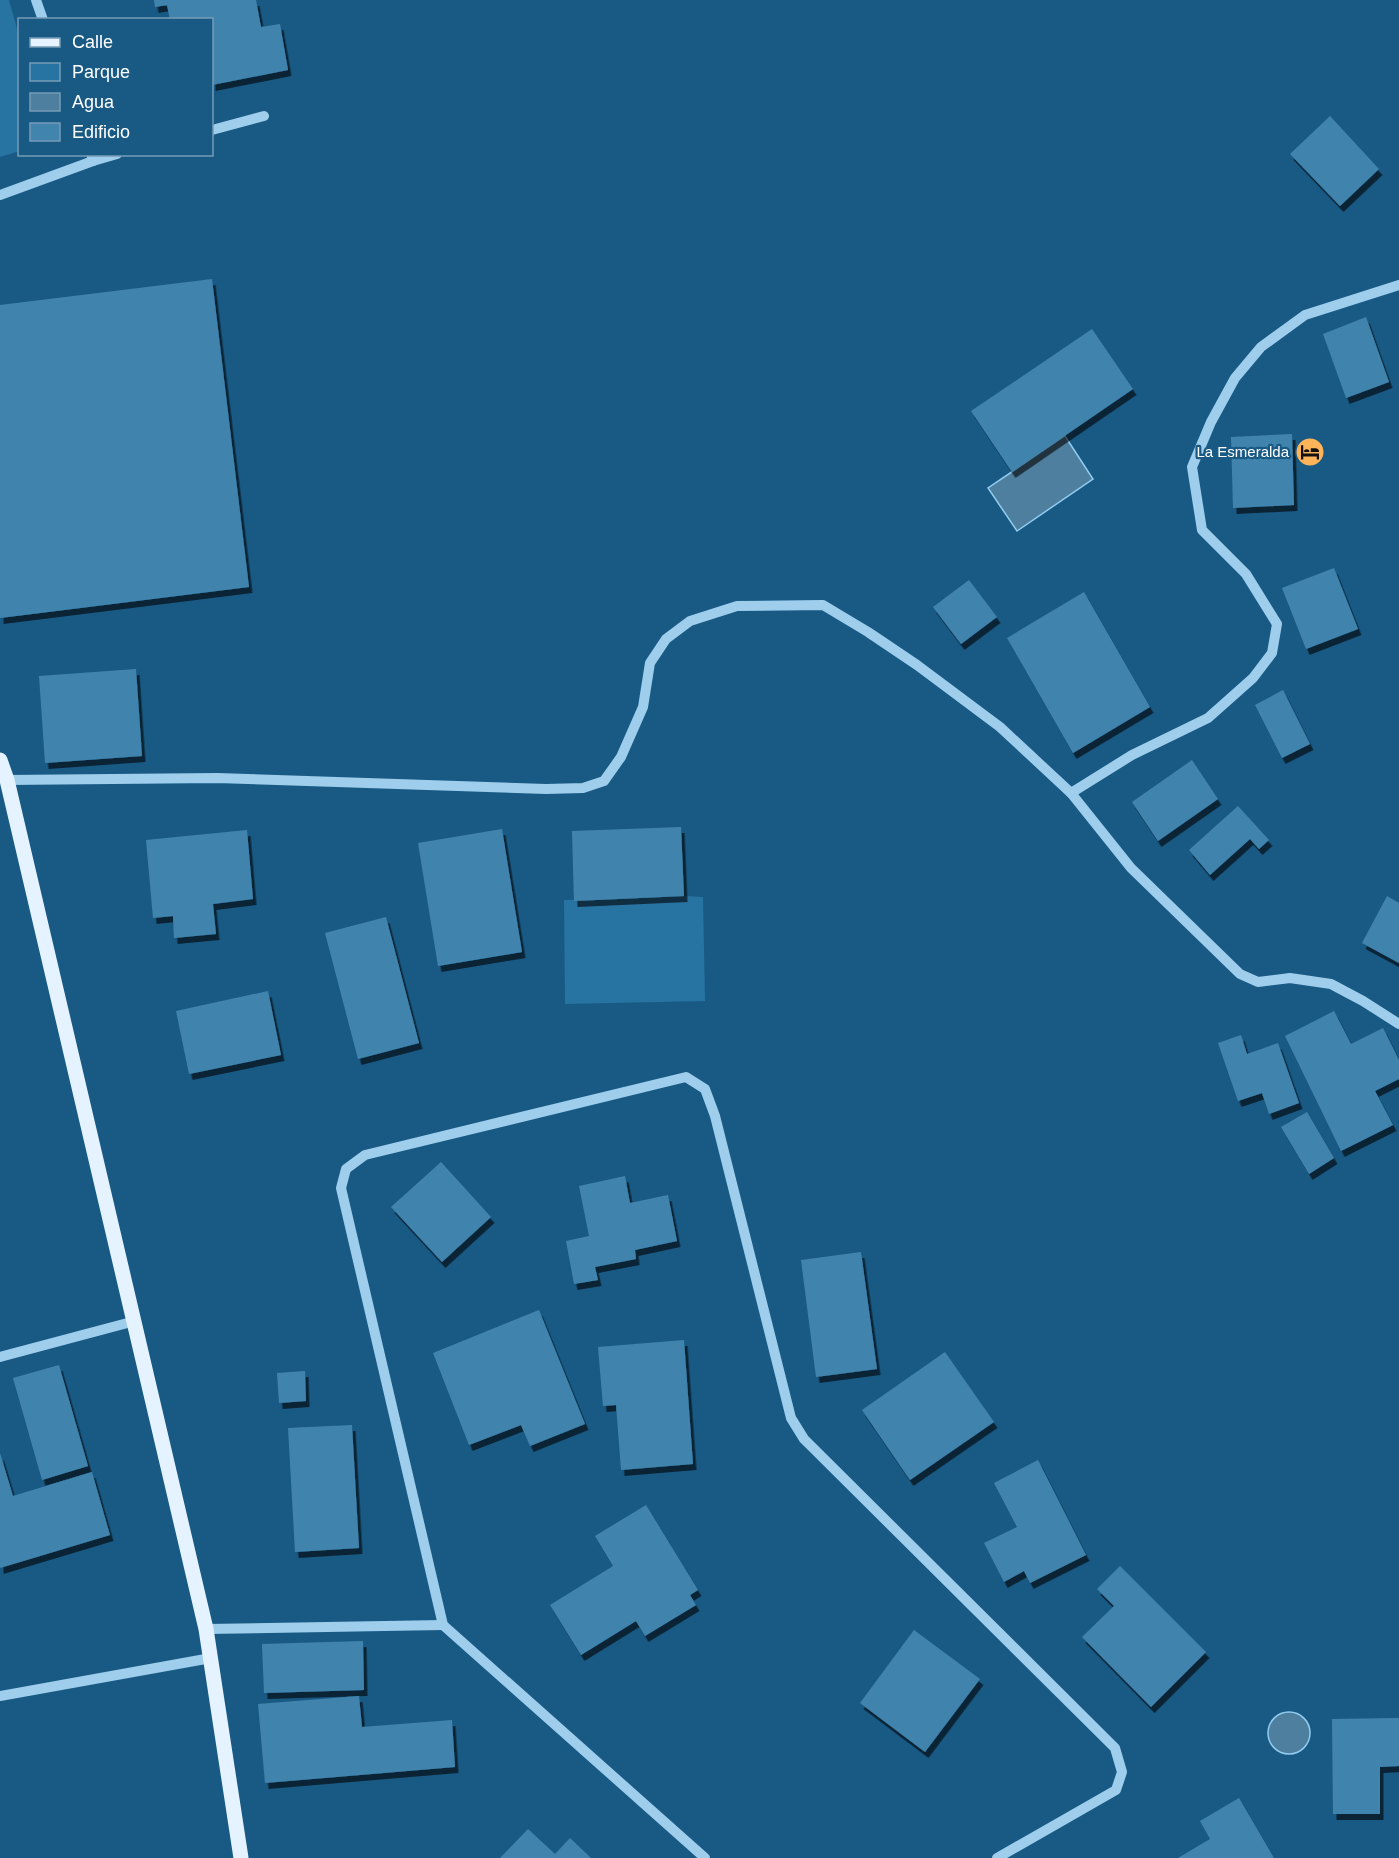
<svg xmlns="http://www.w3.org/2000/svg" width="1399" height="1858" font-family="Helvetica,sans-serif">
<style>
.green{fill:#2773a2}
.water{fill:#4f7f9e;stroke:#91ccef;stroke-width:1.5}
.building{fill:#4184ae;filter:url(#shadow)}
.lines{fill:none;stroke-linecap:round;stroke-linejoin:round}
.minor{stroke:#9eceec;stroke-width:10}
.major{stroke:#e4f3ff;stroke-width:15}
.labels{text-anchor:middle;stroke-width:4.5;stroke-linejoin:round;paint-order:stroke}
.poi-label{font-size:15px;fill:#fff;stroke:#195a85;text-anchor:end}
</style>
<defs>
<filter id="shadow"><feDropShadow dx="3.5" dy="6" stdDeviation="0" flood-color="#0009"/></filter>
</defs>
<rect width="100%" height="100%" fill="#195a85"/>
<!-- green -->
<g class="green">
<path d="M0,0H9L19,36L20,151L0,157Z"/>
<path d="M684,896L703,897L705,1001L565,1004L564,900Z"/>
</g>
<!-- water -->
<g class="water">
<path d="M1065,436L1093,479L1017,531L988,488Z"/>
<circle cx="1289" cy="1733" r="21"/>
</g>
<!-- building -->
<g class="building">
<path d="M154,0H256L261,27L280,24L288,70L212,85V20H170L167,5L155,7Z"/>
<path d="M1330,116L1379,169L1340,206L1290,154Z"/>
<path d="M212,279L249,587L0,618V305Z"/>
<path d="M1366,317L1389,382L1346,398L1323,334Z"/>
<path d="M1092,329L1133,389L1012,472L971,411Z"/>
<path d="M1292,434L1294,505L1233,508L1231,437Z"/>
<path d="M1334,568L1358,629L1306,649L1282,588Z"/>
<path d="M969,580L997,617L961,644L933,607Z"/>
<path d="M1084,592L1150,707L1073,753L1007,638Z"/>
<path d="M136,669L142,756L45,763L39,676Z"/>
<path d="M1283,690L1310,744L1282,758L1255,705Z"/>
<path d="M1192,760L1218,799L1158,841L1132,802Z"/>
<path d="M1238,806L1269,840L1259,849L1250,839L1210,875L1189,850Z"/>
<path d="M681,827L684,896L574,901L572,831Z"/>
<path d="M502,829L522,952L438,966L418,843Z"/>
<path d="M247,830L253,899L213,904L216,934L174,938L173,916L153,918L146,840Z"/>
<path d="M1387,896L1399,903V963L1362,943Z"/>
<path d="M386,917L419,1043L358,1059L325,933Z"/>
<path d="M268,991L281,1055L189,1074L176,1011Z"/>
<path d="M1334,1011L1351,1044L1383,1028L1399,1060V1079L1375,1091L1393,1125L1341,1151L1285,1036Z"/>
<path d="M1241,1035L1247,1054L1278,1043L1299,1103L1269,1114L1262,1093L1238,1101L1218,1043Z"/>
<path d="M1307,1112L1334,1158L1309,1174L1281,1127Z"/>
<path d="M441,1162L491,1217L442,1262L391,1207Z"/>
<path d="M625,1176L630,1203L668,1195L677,1241L635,1250L636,1259L595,1267L598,1280L574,1284L566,1241L589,1236L579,1186Z"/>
<path d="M861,1252L877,1369L816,1377L801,1260Z"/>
<path d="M539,1310L585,1424L530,1446L521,1425L469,1445L433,1353Z"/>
<path d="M684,1340L693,1464L621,1470L616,1405L603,1406L598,1347Z"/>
<path d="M945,1352L994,1422L910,1480L862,1410Z"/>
<path d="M59,1365L88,1466L42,1480L13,1378Z"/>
<path d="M305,1371L306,1401L279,1403L277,1373Z"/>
<path d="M352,1425L359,1548L295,1552L288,1428Z"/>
<path d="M0,1453L13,1496L92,1472L110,1535L0,1568Z"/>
<path d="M1038,1460L1086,1555L1030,1583L1024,1571L1004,1582L984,1543L1017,1527L994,1483Z"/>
<path d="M646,1505L698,1590L690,1595L696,1605L645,1636L636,1621L581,1655L550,1605L613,1566L595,1536Z"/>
<path d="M1120,1566L1206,1652L1151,1707L1082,1637L1114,1606L1097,1589Z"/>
<path d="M914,1630L980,1679L925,1752L860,1703Z"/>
<path d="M363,1641L364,1690L264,1693L262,1644Z"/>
<path d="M359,1696L362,1727L452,1720L455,1767L265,1783L258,1704Z"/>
<path d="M1399,1718V1766L1380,1767V1814H1333L1332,1719Z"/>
<path d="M1239,1798L1274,1858H1178L1210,1839L1200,1821Z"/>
<path d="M528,1829L555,1854L570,1838L591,1858H500Z"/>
</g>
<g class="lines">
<!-- minor -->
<g class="minor">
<path d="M36,0L43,20"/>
<path d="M212,130L264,116"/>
<path d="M93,161L117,154"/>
<path d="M0,195L93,161L91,154"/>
<path d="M7,780L217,778L546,789L583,788L604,781L621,757L643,707L650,663L666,639L690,621L737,606L823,605L868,632L917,665L1000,727L1071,793L1131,868L1240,974L1258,982L1290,978L1331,984L1363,1001L1399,1024"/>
<path d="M1071,793L1132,755L1208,718L1253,678L1272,653L1277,624L1246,574L1202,530L1192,467L1211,422L1235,378L1261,347L1305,315L1399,285"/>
<path d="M0,1357L135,1321"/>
<path d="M206,1629L443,1625"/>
<path d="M0,1696L211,1658"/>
<path d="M705,1858L443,1625L341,1188L346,1169L365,1155L686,1077L705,1089L715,1116L791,1418L804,1439L1115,1748L1122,1772L1116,1790L997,1858"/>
</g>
<!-- major -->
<path class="major" d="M0,760L7,780L206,1629L241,1858"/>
</g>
<!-- icons -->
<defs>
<g id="hotel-disc" transform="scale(1.5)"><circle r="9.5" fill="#ffb45a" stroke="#195a85"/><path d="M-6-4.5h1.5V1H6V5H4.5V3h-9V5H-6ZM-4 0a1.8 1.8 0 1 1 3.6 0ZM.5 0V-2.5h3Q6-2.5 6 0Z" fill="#111"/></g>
</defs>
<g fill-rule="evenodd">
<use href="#hotel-disc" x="1310" y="452"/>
</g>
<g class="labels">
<!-- poi labels -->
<g class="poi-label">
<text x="1289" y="457">La Esmeralda</text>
</g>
</g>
<!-- legend -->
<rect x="18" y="18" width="195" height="138" fill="#195a85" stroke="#759cb6" stroke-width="1.5"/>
<rect x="30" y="38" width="30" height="9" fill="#e4f3ff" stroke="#759cb6" stroke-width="1.5"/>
<text x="72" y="48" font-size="18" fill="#ffffff">Calle</text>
<rect x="30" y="63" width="30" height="18" fill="#2773a2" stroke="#759cb6" stroke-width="1.5"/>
<text x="72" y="78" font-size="18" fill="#ffffff">Parque</text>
<rect x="30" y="93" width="30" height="18" fill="#4f7f9e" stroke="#759cb6" stroke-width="1.5"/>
<text x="72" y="108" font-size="18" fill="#ffffff">Agua</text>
<rect x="30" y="123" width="30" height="18" fill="#4184ae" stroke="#759cb6" stroke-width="1.5"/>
<text x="72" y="138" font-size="18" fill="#ffffff">Edificio</text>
</svg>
